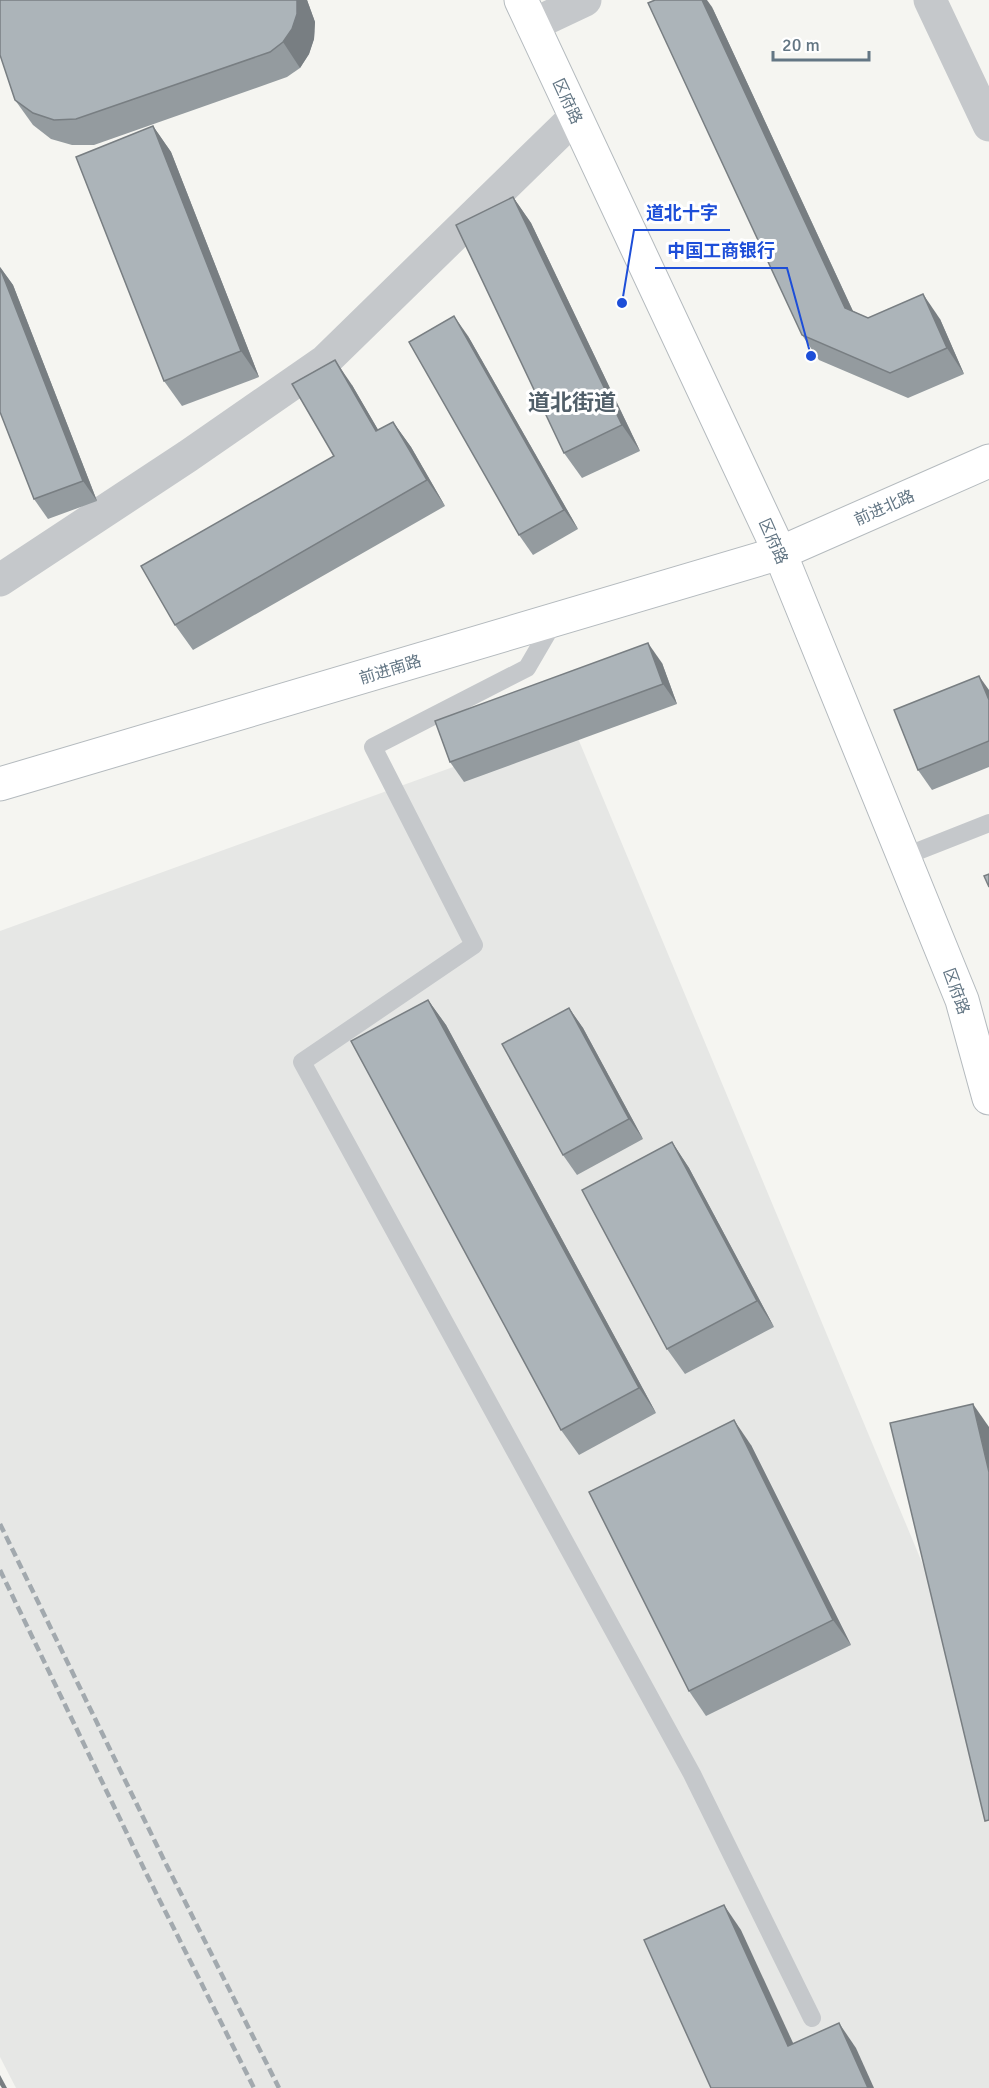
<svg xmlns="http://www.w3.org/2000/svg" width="989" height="2088" font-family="Signika,'Noto Sans SC',sans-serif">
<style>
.built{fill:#e6e7e5}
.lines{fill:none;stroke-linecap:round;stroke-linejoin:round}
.secondary-casing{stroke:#b4babe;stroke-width:35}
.service{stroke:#c5c8cb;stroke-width:18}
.minor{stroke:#c5c8cb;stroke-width:33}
.secondary{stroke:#fff;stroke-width:33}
.rail{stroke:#a2a9ae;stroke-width:4.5;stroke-dasharray:9 4.5;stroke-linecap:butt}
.wall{fill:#949b9f}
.shaded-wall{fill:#787e82}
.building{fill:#acb4b9;stroke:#787e82;stroke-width:1.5}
.labels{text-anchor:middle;stroke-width:6;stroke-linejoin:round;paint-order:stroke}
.street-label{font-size:16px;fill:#637684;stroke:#fff}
.district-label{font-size:22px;font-weight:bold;fill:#515f69;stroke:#fff}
.leader{fill:none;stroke:#1d4ed8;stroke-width:2}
.callout-dot{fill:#1d4ed8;stroke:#fff;stroke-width:2}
.callout-label{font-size:18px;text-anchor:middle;font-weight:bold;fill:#1d4ed8;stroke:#fff;stroke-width:6;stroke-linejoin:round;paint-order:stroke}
</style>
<rect width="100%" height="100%" fill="#f5f5f1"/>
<!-- built -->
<path class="built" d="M572,724L989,1723V2088H16L0,2057V931Z"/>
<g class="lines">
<!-- secondary casing -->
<g class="secondary-casing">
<g id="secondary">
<path d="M521,0L780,553L962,1000L989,1098"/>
<path d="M0,784L780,553L989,461"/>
</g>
</g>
<!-- service -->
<g class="service">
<path d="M555,620L527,668L373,747L474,945L302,1062L692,1774L812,2018"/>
<path d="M903,857L989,823"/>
</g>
<!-- minor -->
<g class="minor">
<path d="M930,0L989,125"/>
<path d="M532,25L585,0"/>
<path d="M0,580L188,456L325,361L575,117"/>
</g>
<!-- secondary -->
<use href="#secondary" class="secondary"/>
<!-- rail -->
<g class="rail">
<path d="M0,1524L164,1860L279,2088"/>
<path d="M0,1570L147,1875L254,2088"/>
</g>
</g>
<!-- wall -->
<g class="wall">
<path d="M0,0H307L315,22L314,39L309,54L300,68L287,77L94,145H72L51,139L33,125L15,100Z"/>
<path d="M712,7L853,311L868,318L940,319L964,374L908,398L819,360L802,335Z"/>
<path d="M153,126L171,152L259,377L182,406L164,381Z"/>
<path d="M513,197L531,223L640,451L582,478L564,453Z"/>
<path d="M0,267L13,285L97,501L48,519L34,499Z"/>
<path d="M468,336L578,529L533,555L519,535Z"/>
<path d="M352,385L378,430L393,422L411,447L445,506L193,650L175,625L334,456Z"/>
<path d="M662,663L677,704L464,782L450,762Z"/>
<path d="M989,690V767L932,790L918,770Z"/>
<path d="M428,1000L446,1025L656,1413L579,1455L561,1430Z"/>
<path d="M569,1008L583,1028L643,1139L577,1175L563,1155Z"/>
<path d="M672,1142L689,1168L774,1327L685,1374L667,1349Z"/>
<path d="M751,1445L851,1645L706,1716L689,1691Z"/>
</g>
<!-- shaded-wall -->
<g class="shaded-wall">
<path d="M297,0H307L315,22L314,39L309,54L300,68L283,42Z"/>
<path d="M702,0H707L712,7L863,333L845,308Z"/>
<path d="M153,126L171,152L259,377L241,351Z"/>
<path d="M513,197L531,223L640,451L622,425Z"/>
<path d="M0,267L13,285L97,501L83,481Z"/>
<path d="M923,294L940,319L964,374L947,348Z"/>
<path d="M454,316L468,336L578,529L564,510Z"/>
<path d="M335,360L352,385L394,457L376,431Z"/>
<path d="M393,422L411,447L445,506L427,480Z"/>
<path d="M648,643L662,663L677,704L663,684Z"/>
<path d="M979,676L989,690V700Z"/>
<path d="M428,1000L446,1025L656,1413L639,1388Z"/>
<path d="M569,1008L583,1028L643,1139L629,1119Z"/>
<path d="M672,1142L689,1168L774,1327L757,1301Z"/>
<path d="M973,1404L989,1427V1472Z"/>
<path d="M734,1420L751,1445L851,1645L833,1620Z"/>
<path d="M724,1905L741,1930L806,2071L788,2046Z"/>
<path d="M839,2023L856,2048L874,2088H868Z"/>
<path d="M0,2075L7,2088H2L0,2085Z"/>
</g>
<!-- building -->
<g class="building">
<path d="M0,0H297V14L292,29L283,42L270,52L76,119L54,120L33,113L15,100L0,55Z"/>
<path d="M655,0H702L845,308L868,318L923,294L947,348L890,373L802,335L648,3Z"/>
<path d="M153,126L241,351L164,381L76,157Z"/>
<path d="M513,197L622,425L564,453L456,225Z"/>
<path d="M0,268L83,481L34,499L0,412Z"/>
<path d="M454,316L564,510L519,535L409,342Z"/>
<path d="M335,360L376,431L393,422L427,480L175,625L141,566L334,456L292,384Z"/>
<path d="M648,643L663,684L450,762L435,721Z"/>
<path d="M979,676L989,700V741L918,770L894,710Z"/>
<path d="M989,874V887L984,876Z"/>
<path d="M428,1000L639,1388L561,1430L351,1041Z"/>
<path d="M569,1008L629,1119L563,1155L502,1044Z"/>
<path d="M672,1142L757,1301L667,1349L582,1190Z"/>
<path d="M973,1404L989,1472V1820L985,1821L890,1423Z"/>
<path d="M734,1420L833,1620L689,1691L589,1492Z"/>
<path d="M724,1905L788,2046L839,2023L868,2088H711L644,1940Z"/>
</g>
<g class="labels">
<!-- street labels -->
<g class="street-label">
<text transform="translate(568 101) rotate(65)" y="6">区府路</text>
<text transform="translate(884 507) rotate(-24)" y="6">前进北路</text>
<text transform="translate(774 541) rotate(66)" y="6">区府路</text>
<text transform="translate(390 669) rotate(-17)" y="6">前进南路</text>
<text transform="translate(957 991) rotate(70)" y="6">区府路</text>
</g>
<!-- district labels -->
<g class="district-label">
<text x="572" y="410">道北街道</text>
</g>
</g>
<!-- callouts -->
<path class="leader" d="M622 303L634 230H730M811 356L787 268H655"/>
<g class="callout-dot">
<circle cx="622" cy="303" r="6"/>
<circle cx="811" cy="356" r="6"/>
</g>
<g class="callout-label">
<text x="682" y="219">道北十字</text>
<text x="721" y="257">中国工商银行</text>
</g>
<!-- scale -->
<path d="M773 51v9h96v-9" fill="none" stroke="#637684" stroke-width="3"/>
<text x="782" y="51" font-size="18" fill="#637684" stroke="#ffffff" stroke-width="4.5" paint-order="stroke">20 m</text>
</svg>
